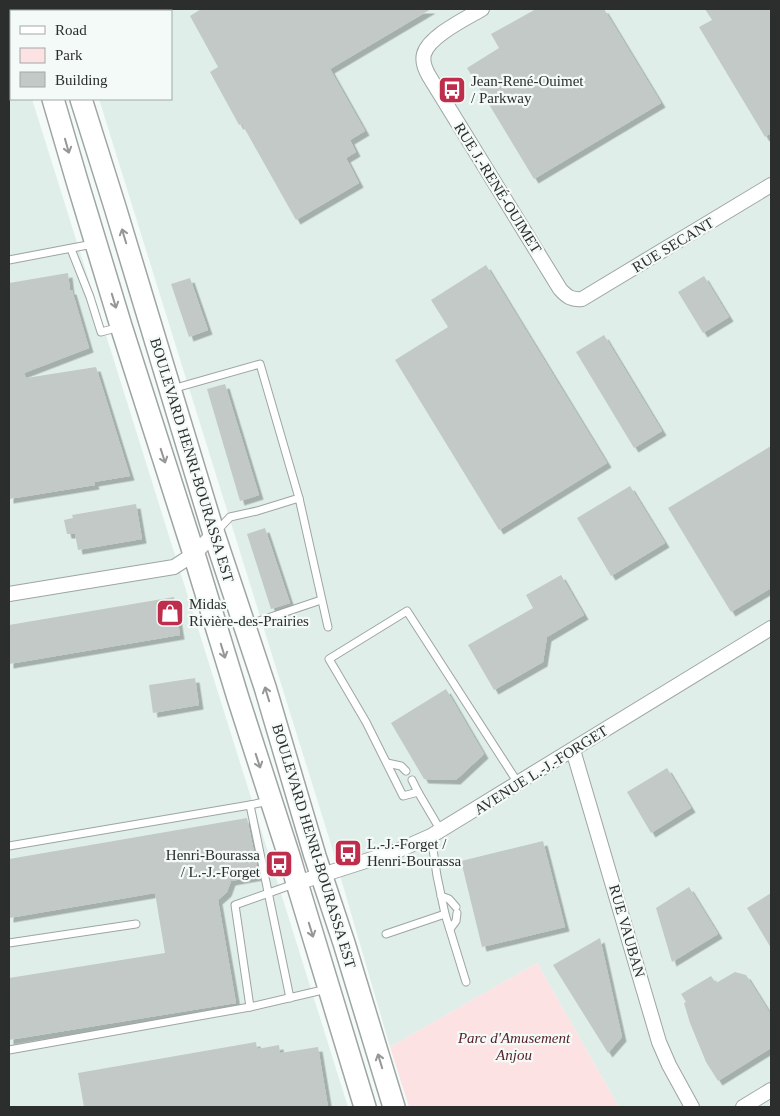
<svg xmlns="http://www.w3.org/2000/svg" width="780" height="1116" font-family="'Times New Roman',serif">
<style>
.built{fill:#dfeee9}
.green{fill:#fde2e4}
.building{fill:#c3c9c7;filter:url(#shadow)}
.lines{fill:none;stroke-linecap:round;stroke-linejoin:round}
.lane-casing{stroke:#9ea5a3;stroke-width:9}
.street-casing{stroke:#9ea5a3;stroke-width:16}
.primary-casing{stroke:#9ea5a3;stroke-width:24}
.lane{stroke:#fff;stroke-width:7}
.street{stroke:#fff;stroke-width:14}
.primary{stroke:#fff;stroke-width:21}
.oneway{stroke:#969696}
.labels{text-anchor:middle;stroke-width:4.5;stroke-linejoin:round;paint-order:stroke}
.poi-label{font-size:15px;fill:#2c2e2e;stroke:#f3faf8;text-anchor:start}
.street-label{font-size:15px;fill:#2c2e2e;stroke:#f3faf8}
.park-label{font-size:15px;font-style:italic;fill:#561d26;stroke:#f3faf8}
</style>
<defs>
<filter id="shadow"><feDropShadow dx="4.5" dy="4.5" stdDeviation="0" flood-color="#0004"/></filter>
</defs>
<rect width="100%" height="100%" fill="#f3faf8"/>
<!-- built -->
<g class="built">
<path d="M71,9H771V1107H619L537,963L390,1047L330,841L99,99H171V11H72Z"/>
<path d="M9,23L11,31V99H32L348,1107H9Z"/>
</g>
<!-- green -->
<path class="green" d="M537,963L619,1107H409L390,1047Z"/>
<!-- building -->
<g class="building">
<path d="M201,9H431L330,69L365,131L350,140L356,152L346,158L359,183L296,220L242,124L239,125L210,72L218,67L190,16Z"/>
<path d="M536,9H604L661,103L534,179L467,68L499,48L491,34Z"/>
<path d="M705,9H771V133L765,137L699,27L712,20Z"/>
<path d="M486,265L607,463L499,530L395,360L448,327L431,300Z"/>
<path d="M68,273L70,290H72L89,348L24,373L26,378L96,367L130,476L94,482L95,485L9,499V283Z"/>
<path d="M704,276L729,317L703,333L678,292Z"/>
<path d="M190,278L208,330L189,337L171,284Z"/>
<path d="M604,335L662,431L634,448L576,352Z"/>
<path d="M225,384L259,495L240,501L207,389Z"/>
<path d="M771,446V588L731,612L668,508Z"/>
<path d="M630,486L665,543L611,576L577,518Z"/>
<path d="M136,504L142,539L78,550L75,534H67L64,520L73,518L72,515Z"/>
<path d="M265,528L290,603L271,609L247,534Z"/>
<path d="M561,575L584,615L547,637L543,662L494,690L468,645L533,608L526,595Z"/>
<path d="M174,597L180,635L9,664V625Z"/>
<path d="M195,678L199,705L153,713L149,685Z"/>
<path d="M446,689L484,754L456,780L424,779L391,723Z"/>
<path d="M667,768L691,808L651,833L627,792Z"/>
<path d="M247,818L259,876L231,881L227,892L218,900L236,1003L9,1040V978L165,953L155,893L9,918V859Z"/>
<path d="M543,841L565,927L482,947L461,861Z"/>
<path d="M689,887L718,934L672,962L656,908Z"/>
<path d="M771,893V948L747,908Z"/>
<path d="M600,938L622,1037L608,1053L553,965Z"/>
<path d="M735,972L746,975L771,1015V1048L718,1081L706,1062L690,1023L684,1003L686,1002L681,994L711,976L716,983Z"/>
<path d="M256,1042L257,1049L279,1045L280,1053L318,1047L328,1107H84L78,1073Z"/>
</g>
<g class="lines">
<!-- lane casing -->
<g class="lane-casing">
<g id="lane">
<path d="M71,249L90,297L101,332L120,327"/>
<path d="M9,260L93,244"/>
<path d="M172,389L260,364L299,498L257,511L230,517L216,532"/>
<path d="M299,498L328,627"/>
<path d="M247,625L321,600"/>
<path d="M387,763L401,766L406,771"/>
<path d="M412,780L418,792"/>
<path d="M250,805L290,998"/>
<path d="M441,831L418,792L403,796L366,722L329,659L407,611L518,783"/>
<path d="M431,836L437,876L445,914L466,982"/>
<path d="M9,846L250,805L269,801"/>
<path d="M294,884L235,905L250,1007L327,989"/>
<path d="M441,896L449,899L456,907"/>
<path d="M450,929L456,921L457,913"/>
<path d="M386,934L445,914"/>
<path d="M9,943L136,924"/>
<path d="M9,1050L250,1007"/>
</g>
</g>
<!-- street casing -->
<g class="street-casing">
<g id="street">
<path d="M482,9C467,18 429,36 424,54C422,61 425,69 429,76L560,289C567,297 572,300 582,299L771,185"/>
<path d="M9,53H11"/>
<path d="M9,594L174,567L194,554L214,534"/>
<path d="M573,750L659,1042L669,1065L692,1107"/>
<path d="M297,883L397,851L431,836L771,628"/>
<path d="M743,1107L771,1090"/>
</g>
</g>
<!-- primary casing -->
<g class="primary-casing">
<g id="primary">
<path d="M24,9L25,11"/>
<path d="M52,9L53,11"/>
<path d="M53,99L77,181L121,326L194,554L238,698L290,859L297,883L365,1107"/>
<path d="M81,99L115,207L214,534L265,687L315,856L344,943L394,1107"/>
</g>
</g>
<!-- lane -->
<use href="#lane" class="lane"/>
<!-- street -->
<use href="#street" class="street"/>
<!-- primary -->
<use href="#primary" class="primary"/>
</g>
<!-- one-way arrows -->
<defs><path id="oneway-shaft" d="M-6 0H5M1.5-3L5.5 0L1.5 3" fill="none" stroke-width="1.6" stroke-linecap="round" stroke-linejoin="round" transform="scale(1.25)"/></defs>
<g class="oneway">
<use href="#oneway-shaft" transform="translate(67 146) rotate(74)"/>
<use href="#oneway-shaft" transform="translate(124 236) rotate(-107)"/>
<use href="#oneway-shaft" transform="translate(114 301) rotate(73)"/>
<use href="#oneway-shaft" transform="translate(163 456) rotate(72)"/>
<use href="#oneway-shaft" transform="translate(223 651) rotate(73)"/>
<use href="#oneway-shaft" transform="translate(267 694) rotate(-107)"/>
<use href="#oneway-shaft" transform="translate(258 761) rotate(72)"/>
<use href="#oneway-shaft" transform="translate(311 930) rotate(73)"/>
<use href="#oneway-shaft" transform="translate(380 1061) rotate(-107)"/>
</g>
<!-- icons -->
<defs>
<g id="bus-square" transform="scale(1.4375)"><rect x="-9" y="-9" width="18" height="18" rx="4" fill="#be2d4c" stroke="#f3faf8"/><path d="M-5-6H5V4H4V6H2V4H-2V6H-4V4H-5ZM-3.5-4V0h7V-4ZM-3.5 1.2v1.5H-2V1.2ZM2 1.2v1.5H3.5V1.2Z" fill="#fff"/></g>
<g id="shop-square" transform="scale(1.4375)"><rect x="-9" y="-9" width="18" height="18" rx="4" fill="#be2d4c" stroke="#f3faf8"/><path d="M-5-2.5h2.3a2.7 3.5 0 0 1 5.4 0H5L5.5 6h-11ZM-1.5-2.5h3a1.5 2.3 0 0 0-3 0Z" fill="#fff"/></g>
</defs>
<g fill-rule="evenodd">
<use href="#bus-square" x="452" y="90"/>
<use href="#shop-square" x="170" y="613"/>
<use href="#bus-square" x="348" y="853"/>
<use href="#bus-square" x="279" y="864"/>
</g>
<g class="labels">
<!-- poi labels -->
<g class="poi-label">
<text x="471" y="86">Jean-René-Ouimet<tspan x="471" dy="17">/ Parkway</tspan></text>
<text x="189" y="609">Midas<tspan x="189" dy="17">Rivière-des-Prairies</tspan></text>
<text x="367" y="849">L.-J.-Forget /<tspan x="367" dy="17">Henri-Bourassa</tspan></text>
<text x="260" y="860" text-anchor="end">Henri-Bourassa<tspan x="260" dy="17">/ L.-J.-Forget</tspan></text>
</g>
<!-- street labels -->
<g class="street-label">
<text transform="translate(498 188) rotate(58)" y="5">RUE J.-RENÉ-OUIMET</text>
<text transform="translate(673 245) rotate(-31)" y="5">RUE SECANT</text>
<text transform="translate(192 460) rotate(73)" y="5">BOULEVARD HENRI-BOURASSA EST</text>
<text transform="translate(541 770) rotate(-32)" y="5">AVENUE L.-J.-FORGET</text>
<text transform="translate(314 846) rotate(73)" y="5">BOULEVARD HENRI-BOURASSA EST</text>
<text transform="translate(627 931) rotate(74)" y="5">RUE VAUBAN</text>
</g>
<!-- park labels -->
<g class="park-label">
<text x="514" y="1043">Parc d'Amusement<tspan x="514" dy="17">Anjou</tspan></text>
</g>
</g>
<!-- border -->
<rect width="780" height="1116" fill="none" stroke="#2c2e2e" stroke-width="20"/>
<!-- legend -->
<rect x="10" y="10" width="162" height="90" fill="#f3faf8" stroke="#a3a8a7"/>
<rect x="20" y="26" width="25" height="8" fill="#ffffff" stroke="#a3a8a7"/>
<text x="55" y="35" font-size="15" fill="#2c2e2e">Road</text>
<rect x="20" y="48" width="25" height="15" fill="#fde2e4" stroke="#a3a8a7"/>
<text x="55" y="60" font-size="15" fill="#2c2e2e">Park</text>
<rect x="20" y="72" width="25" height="15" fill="#c3c9c7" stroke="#a3a8a7"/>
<text x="55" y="85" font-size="15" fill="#2c2e2e">Building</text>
</svg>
